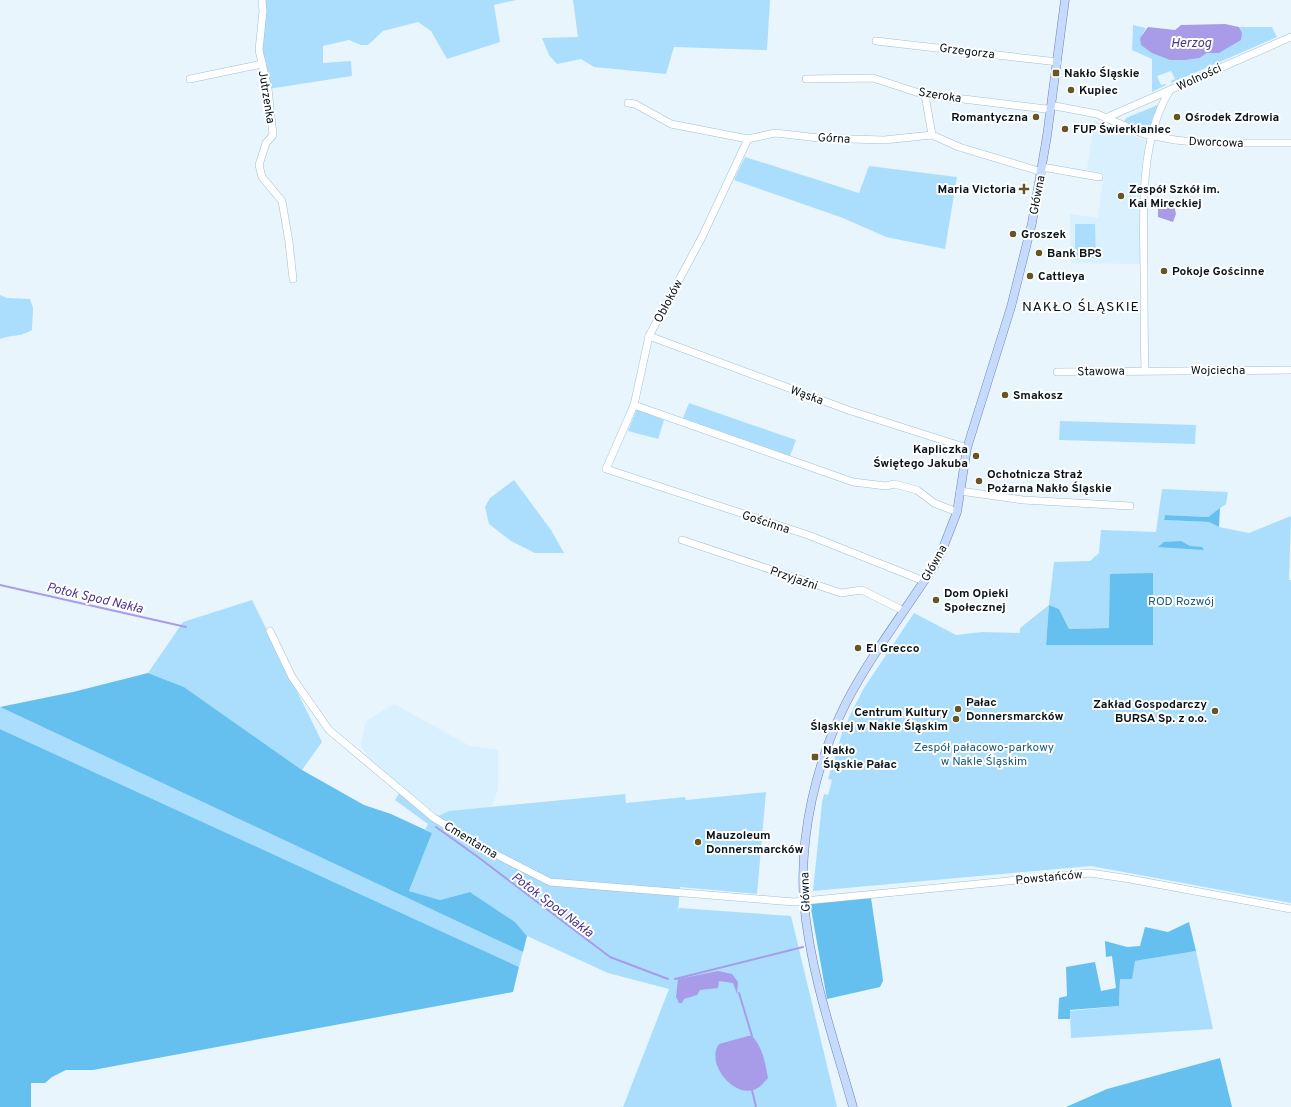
<svg xmlns="http://www.w3.org/2000/svg" width="1291" height="1107" font-family="Overpass,sans-serif">
<style>
.built{fill:#d8f0ff}
.green{fill:#abdefc;fill-rule:evenodd}
.forest{fill:#65c0f0}
.water{fill:#a89ce9}
.lines{fill:none;stroke-linecap:round;stroke-linejoin:round}
.stream{stroke:#a89ce9;stroke-width:2}
.minor-casing{stroke:#a0c0d3;stroke-width:8}
.major-casing{stroke:#6b84ae;stroke-width:9}
.minor{stroke:#fff;stroke-width:7}
.major{stroke:#c6dafe;stroke-width:8}
.poi-dot{fill:#655624;stroke:#fff;stroke-width:1.5}
.labels{text-anchor:middle;stroke-width:4;stroke-linejoin:round;paint-order:stroke}
.street-label{font-size:12px;fill:#08141b;stroke:#fff}
.poi-label{font-size:12px;font-weight:bold;fill:#08141b;stroke:#fff;text-anchor:start}
.park-label{font-size:12px;fill:#175c7d;stroke:#fff}
.water-label{font-size:13px;font-style:italic;fill:#4b358e;stroke:#fff}
.quarter-label{font-size:14px;letter-spacing:1px;fill:#08141b;stroke:#fff}
</style>
<rect width="100%" height="100%" fill="#e8f5fd"/>
<!-- built -->
<g class="built">
<path d="M1094,120L1146,141L1140,181L1142,264L1071,263L1070,214L1098,218L1104,173L1087,170Z"/>
<path d="M394,704L470,746L498,750V789L492,806L439,817L370,759L361,746L366,721Z"/>
</g>
<!-- green -->
<g class="green">
<path d="M262,0H516L494,5L500,42L447,59L431,31L418,22L383,31L368,45H361L349,40L323,46V63L351,61L352,76L268,89L260,37Z"/>
<path d="M573,0H770L767,50L674,47L666,74L594,67L581,59L557,64L549,55L542,38L578,37Z"/>
<path d="M1133,25L1146,28L1140,38L1170,60C1204,59 1215,50 1242,33L1239,27H1272L1277,37L1171,83V81L1175,79L1171,71L1157,76L1161,85L1165,84L1166,85L1152,92V59L1132,50Z"/>
<path d="M1160,104L1153,116L1150,132L1145,131L1143,128L1136,125L1132,126L1124,122L1126,118Z"/>
<path d="M745,157L859,193L869,166L957,177L945,249L886,237L843,218L734,180Z"/>
<path d="M1075,224H1095L1096,258L1075,259Z"/>
<path d="M0,295L7,298L30,299L33,308L32,330C18,338 14,334 0,339Z"/>
<path d="M689,403L796,440L790,456L683,418Z"/>
<path d="M637,409L664,420L658,439L628,431Z"/>
<path d="M1060,421L1196,425L1195,444L1059,440Z"/>
<path d="M514,480L551,530L564,553H535L511,541L489,524L485,507L490,498Z"/>
<path d="M1162,489L1228,492L1226,504L1208,517L1165,515L1164,520L1209,522L1219,527L1249,533L1291,516L1289,580H1291V903L1091,866L813,891L822,803L824,794L828,795L832,780L828,779L842,733L852,711L864,688L914,613L956,635L982,632L1020,633V628L1049,605L1054,562L1090,561L1099,553L1101,530L1156,532ZM1049,605L1059,609L1069,629L1110,628L1046,645Z"/>
<path d="M252,600L322,742L302,770L184,687L148,673L183,622Z"/>
<path d="M0,707L523,952L519,967L0,729Z"/>
<path d="M401,790L434,818L449,811L625,794L626,803L685,797L686,800L766,792L757,894L680,887L678,912L679,908L791,916L837,1107H623L669,989L608,973L527,936L515,922L470,892L440,900L409,891L432,833L425,829L428,824L395,800Z"/>
<path d="M1196,951L1213,1029L1071,1038L1070,1011L1119,1006L1120,979L1135,961Z"/>
</g>
<!-- forest -->
<g class="forest">
<path d="M1220,508L1219,527L1209,522L1164,520L1165,515L1208,517Z"/>
<path d="M1181,541L1190,546L1202,547L1204,550L1158,547L1164,542Z"/>
<path d="M1153,573V645H1046L1049,605L1059,609L1069,629L1109,628L1110,574Z"/>
<path d="M148,673L184,687L302,770L364,805L391,814L432,833L409,891L440,900L470,892L515,922L527,936L523,952L0,707L73,692Z"/>
<path d="M0,729L519,967L513,992L93,1070H66L52,1077L45,1083H31V1107H0Z"/>
<path d="M871,898L882,972L883,981L880,987L827,999L810,903Z"/>
<path d="M1189,922L1196,951L1135,961L1132,979H1120L1119,1006L1070,1010V1019H1058L1059,998L1067,996L1066,967L1095,962L1101,991L1116,988L1112,956L1106,957L1105,941L1127,947L1140,946L1145,927L1168,932Z"/>
<path d="M1220,1058L1232,1107H1066L1107,1089Z"/>
</g>
<!-- water -->
<g class="water">
<path d="M1225,24L1239,27L1242,33L1241,40L1219,53H1207L1199,58L1185,60H1170L1152,53L1141,45L1140,38L1148,27L1175,30L1181,25Z"/>
<path d="M1165,200L1173,201L1176,214L1173,222L1158,217V207L1162,205Z"/>
<path d="M718,971L732,974L738,982L737,994L733,983L719,981L718,988L700,990L697,995L684,999L682,1003H679L676,997L678,979Z"/>
<path d="M748,1036H752C763,1048 765,1062 768,1078C765,1081 761,1087 756,1089C734,1099 705,1063 719,1044Z"/>
</g>
<g class="lines">
<!-- stream -->
<g class="stream">
<path d="M0,585L186,627"/>
<path d="M436,827L478,857L610,957L668,979"/>
<path d="M675,979L803,947"/>
<path d="M739,993L752,1036"/>
<path d="M752,1090L756,1107"/>
</g>
<!-- minor casing -->
<g class="minor-casing">
<g id="minor">
<path d="M262,0L263,11L259,50L268,89L273,135L266,143L259,165L262,177L282,201L289,242L293,279"/>
<path d="M876,41L1058,62"/>
<path d="M190,79L262,64"/>
<path d="M806,79L873,78L922,94L1046,109L1055,106L1097,114L1144,134L1175,140L1204,143H1291"/>
<path d="M925,95L932,135"/>
<path d="M628,103L635,104L671,124L748,139L775,133L819,138L884,140L932,135L959,147L1042,172"/>
<path d="M1108,117L1291,37"/>
<path d="M748,139L702,237L649,336L634,405L606,469L808,535L924,581"/>
<path d="M1042,167L1099,177"/>
<path d="M649,336L848,410L967,448"/>
<path d="M1145,370C1144,336 1144,301 1144,267C1143,213 1140,139 1169,92"/>
<path d="M1057,372L1291,370"/>
<path d="M634,405L853,482L886,486L894,484L917,490L934,503L957,512"/>
<path d="M960,491L1023,500L1130,506"/>
<path d="M682,540L841,593L862,590L904,611"/>
<path d="M270,631L292,677L329,730L434,818L485,849L550,882L794,902L1090,873L1130,879L1291,909"/>
</g>
</g>
<!-- major casing -->
<g class="major-casing">
<path id="major" d="M853,1107C834,1040 810,972 804,902C799,835 816,763 846,703C871,655 905,611 934,566L941,553L957,512L967,448L1011,307L1032,223L1047,136L1065,0"/>
</g>
<!-- minor -->
<use href="#minor" class="minor"/>
<!-- major -->
<use href="#major" class="major"/>
</g>
<!-- markers -->
<g class="poi-dot">
<rect x="1052" y="69" width="8" height="8" rx="2"/>
<circle cx="1071" cy="90" r="4"/>
<circle cx="1036" cy="117" r="4"/>
<circle cx="1177" cy="117" r="4"/>
<circle cx="1065" cy="129" r="4"/>
<path d="M1022 183h4v4h4v4h-4v4h-4v-4h-4v-4h4z"/>
<circle cx="1121" cy="196" r="4"/>
<circle cx="1013" cy="234" r="4"/>
<circle cx="1039" cy="253" r="4"/>
<circle cx="1164" cy="271" r="4"/>
<circle cx="1030" cy="276" r="4"/>
<circle cx="1005" cy="395" r="4"/>
<circle cx="976" cy="456" r="4"/>
<circle cx="979" cy="481" r="4"/>
<circle cx="936" cy="600" r="4"/>
<circle cx="858" cy="648" r="4"/>
<circle cx="958" cy="709" r="4"/>
<circle cx="1215" cy="711" r="4"/>
<circle cx="956" cy="719" r="4"/>
<rect x="811" y="753" width="8" height="8" rx="2"/>
<circle cx="698" cy="842" r="4"/>
</g>
<g class="labels">
<!-- street labels -->
<g class="street-label">
<text transform="translate(967 51) rotate(7)" y="4">Grzegorza</text>
<text transform="translate(1199 77) rotate(-25)" y="4">Wolności</text>
<text transform="translate(940 95) rotate(9)" y="4">Szeroka</text>
<text transform="translate(267 97) rotate(81)" y="4">Jutrzenka</text>
<text transform="translate(834 138) rotate(3)" y="4">Górna</text>
<text transform="translate(1216 142) rotate(2)" y="4">Dworcowa</text>
<text transform="translate(1037 195) rotate(-79)" y="4">Główna</text>
<text transform="translate(668 301) rotate(-62)" y="4">Obłoków</text>
<text x="1218" y="374">Wojciecha</text>
<text transform="translate(1101 371) rotate(-1)" y="4">Stawowa</text>
<text transform="translate(807 395) rotate(20)" y="4">Wąska</text>
<text transform="translate(766 522) rotate(18)" y="4">Gościnna</text>
<text transform="translate(934 563) rotate(-61)" y="4">Główna</text>
<text transform="translate(794 578) rotate(19)" y="4">Przyjaźni</text>
<text transform="translate(471 840) rotate(31)" y="4">Cmentarna</text>
<text transform="translate(1049 877) rotate(-5)" y="4">Powstańców</text>
<text transform="translate(805 892) rotate(-92)" y="4">Główna</text>
</g>
<!-- poi labels -->
<g class="poi-label">
<text x="1064" y="77">Nakło Śląskie</text>
<text x="1079" y="94">Kupiec</text>
<text x="1028" y="121" text-anchor="end">Romantyczna</text>
<text x="1185" y="121">Ośrodek Zdrowia</text>
<text x="1073" y="133">FUP Świerklaniec</text>
<text x="1016" y="193" text-anchor="end">Maria Victoria</text>
<text x="1129" y="193">Zespół Szkół im.<tspan x="1129" dy="14">Kai Mireckiej</tspan></text>
<text x="1021" y="238">Groszek</text>
<text x="1047" y="257">Bank BPS</text>
<text x="1172" y="275">Pokoje Gościnne</text>
<text x="1038" y="280">Cattleya</text>
<text x="1013" y="399">Smakosz</text>
<text x="968" y="453" text-anchor="end">Kapliczka<tspan x="968" dy="14">Świętego Jakuba</tspan></text>
<text x="987" y="478">Ochotnicza Straż<tspan x="987" dy="14">Pożarna Nakło Śląskie</tspan></text>
<text x="944" y="597">Dom Opieki<tspan x="944" dy="14">Społecznej</tspan></text>
<text x="866" y="652">El Grecco</text>
<text x="966" y="706">Pałac<tspan x="966" dy="14">Donnersmarcków</tspan></text>
<text x="1207" y="708" text-anchor="end">Zakład Gospodarczy<tspan x="1207" dy="14">BURSA Sp. z o.o.</tspan></text>
<text x="948" y="716" text-anchor="end">Centrum Kultury<tspan x="948" dy="14">Śląskiej w Nakle Śląskim</tspan></text>
<text x="823" y="754">Nakło<tspan x="823" dy="14">Śląskie Pałac</tspan></text>
<text x="706" y="839">Mauzoleum<tspan x="706" dy="14">Donnersmarcków</tspan></text>
</g>
<!-- park labels -->
<g class="park-label">
<text x="1181" y="605">ROD Rozwój</text>
<text x="984" y="751">Zespół pałacowo-parkowy<tspan x="984" dy="14">w Nakle Śląskim</tspan></text>
</g>
<!-- water labels -->
<g class="water-label">
<text x="1191" y="47">Herzog</text>
<text transform="translate(95 597) rotate(13)" y="5">Potok Spod Nakła</text>
<text transform="translate(553 904) rotate(37)" y="5">Potok Spod Nakła</text>
</g>
<!-- quarter labels -->
<g class="quarter-label">
<text x="1081" y="311">NAKŁO ŚLĄSKIE</text>
</g>
</g>
</svg>
